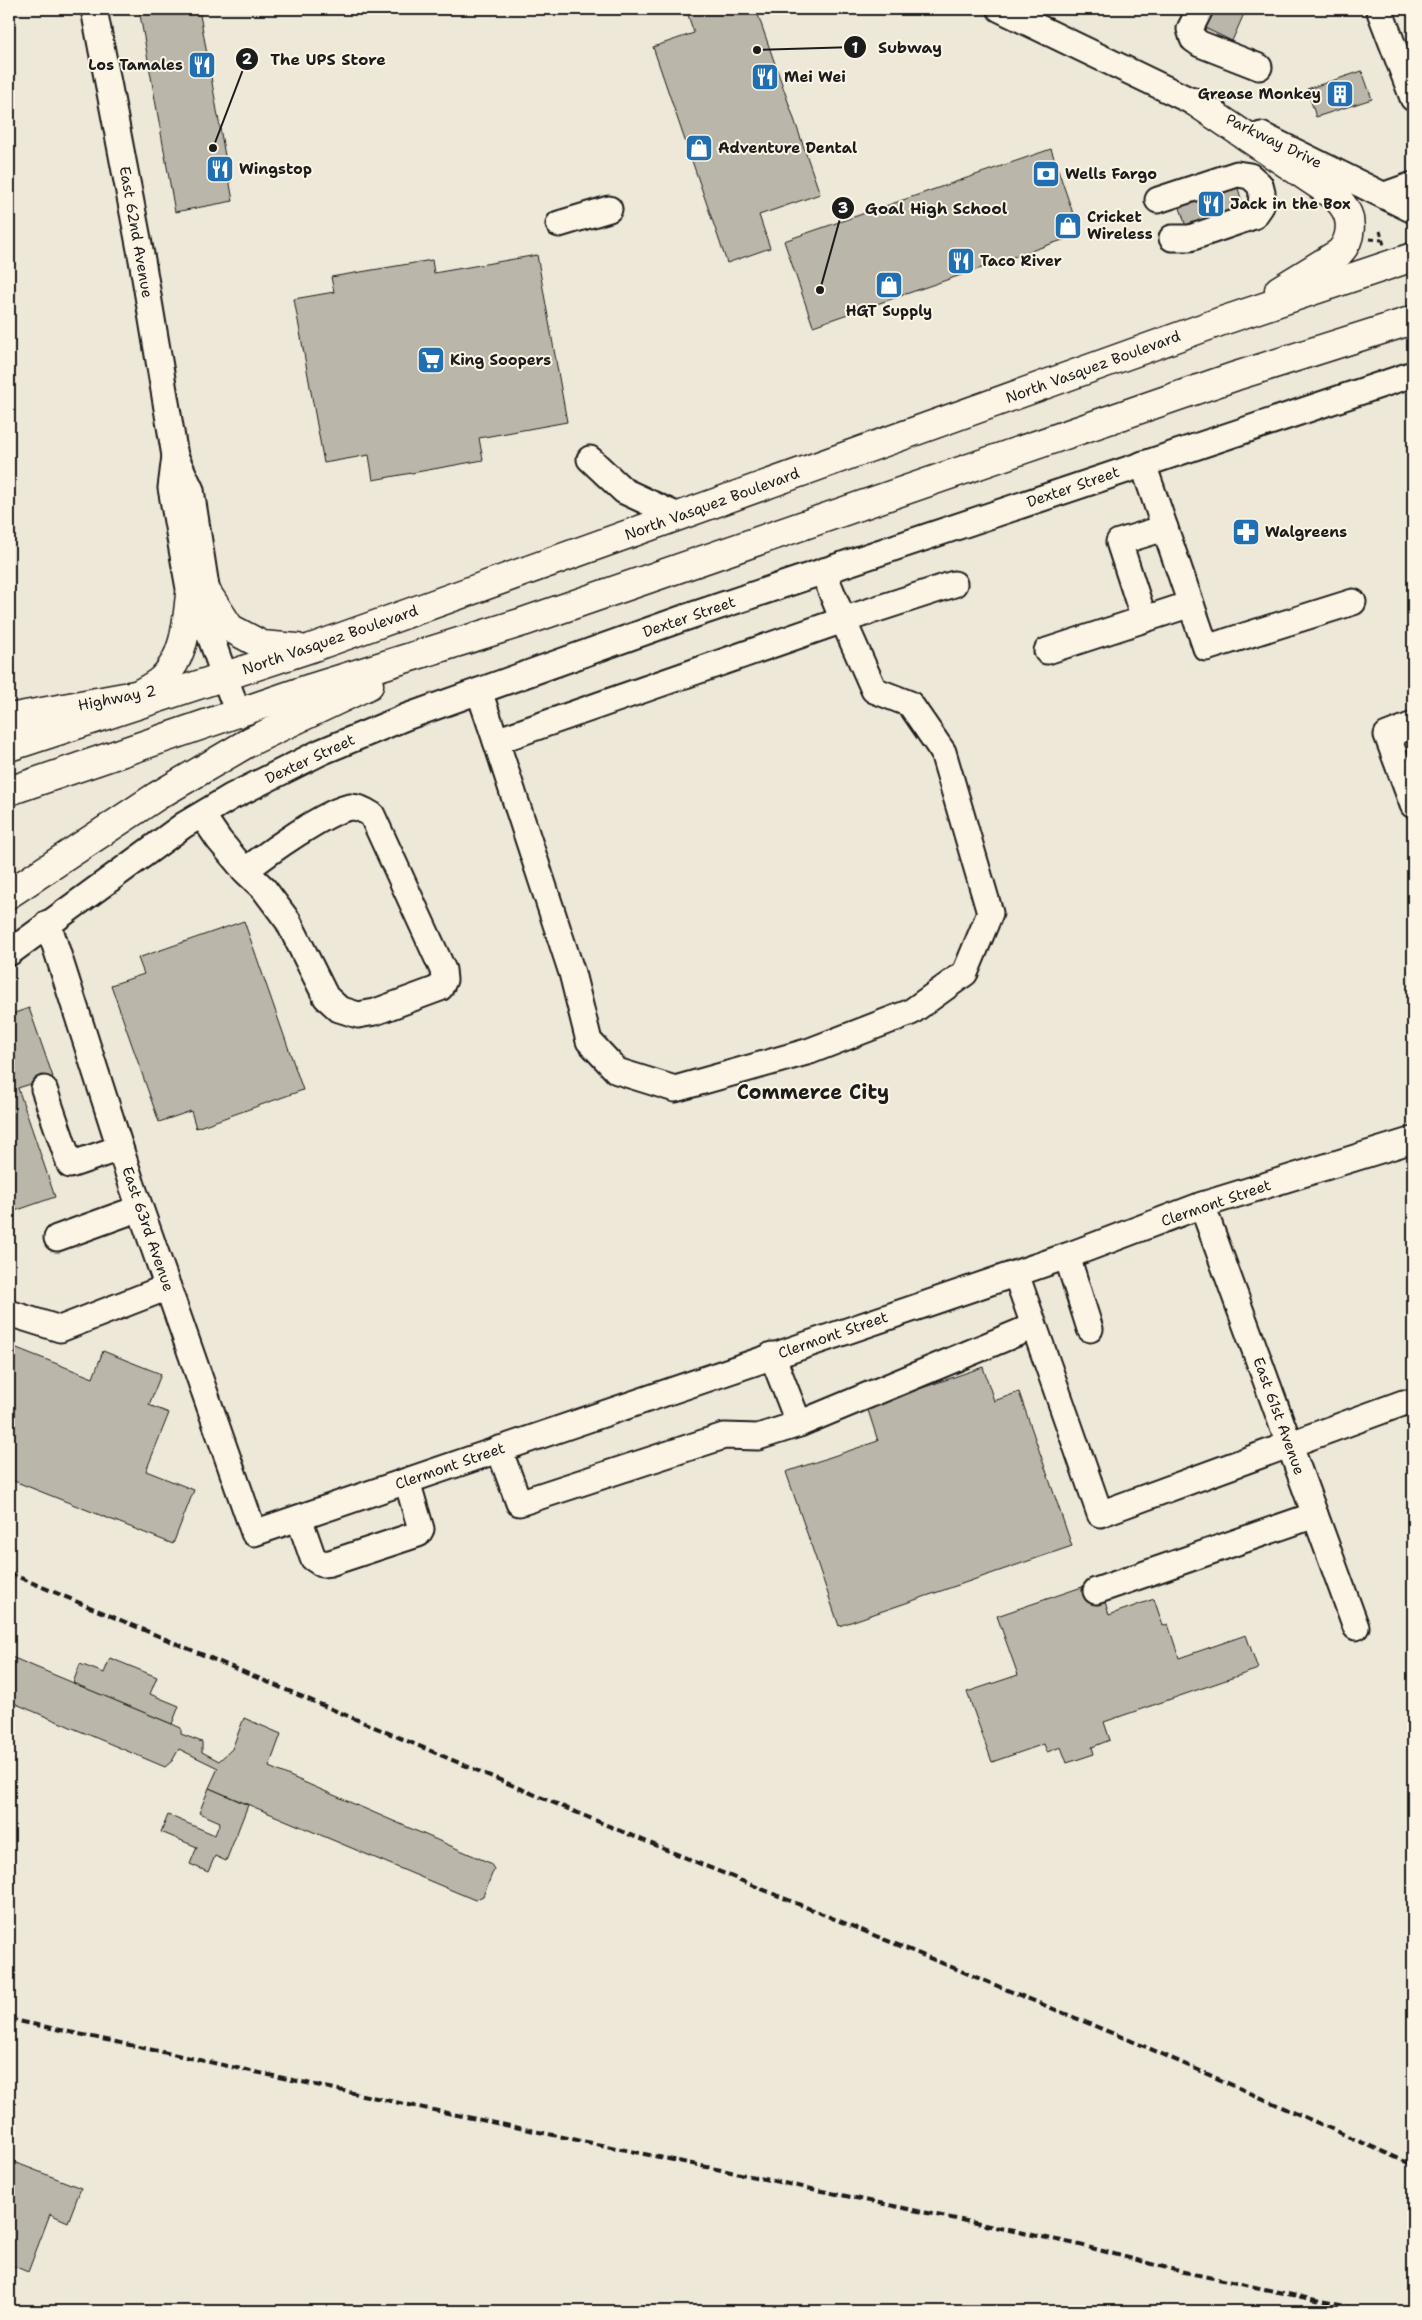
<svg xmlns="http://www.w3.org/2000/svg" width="1422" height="2320" font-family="'Shantell Sans',sans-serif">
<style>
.building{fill:#bab6aa;stroke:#1c1c1c}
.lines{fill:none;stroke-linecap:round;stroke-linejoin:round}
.minor-casing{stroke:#1c1c1c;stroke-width:29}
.major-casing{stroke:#1c1c1c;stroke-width:31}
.highway-casing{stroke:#1c1c1c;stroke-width:31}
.path{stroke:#1c1c1c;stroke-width:3;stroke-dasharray:5 4;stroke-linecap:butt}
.minor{stroke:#fcf5e5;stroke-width:25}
.major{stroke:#fcf5e5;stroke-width:28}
.highway{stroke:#fcf5e5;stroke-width:28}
.rail{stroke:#1c1c1c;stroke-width:4;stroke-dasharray:8 4;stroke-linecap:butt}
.labels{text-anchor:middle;stroke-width:4;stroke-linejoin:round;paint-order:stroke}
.poi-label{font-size:15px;font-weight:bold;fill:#1c1c1c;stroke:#fcf5e5;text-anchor:start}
.street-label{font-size:15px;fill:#1c1c1c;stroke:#fcf5e5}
.district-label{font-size:20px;font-weight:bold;fill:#1c1c1c;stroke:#fcf5e5}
.leader{fill:none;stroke:#1c1c1c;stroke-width:2}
.callout-dot{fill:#1c1c1c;stroke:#fcf5e5;stroke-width:2}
.mark-label{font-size:15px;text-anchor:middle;font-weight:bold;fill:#fff}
.callout-label{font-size:16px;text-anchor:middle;font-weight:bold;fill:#1c1c1c;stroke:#fcf5e5;stroke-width:4;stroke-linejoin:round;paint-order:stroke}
</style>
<rect width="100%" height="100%" fill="#eee8d9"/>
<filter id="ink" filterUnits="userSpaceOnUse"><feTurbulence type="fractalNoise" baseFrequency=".02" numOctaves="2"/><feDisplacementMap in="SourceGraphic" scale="10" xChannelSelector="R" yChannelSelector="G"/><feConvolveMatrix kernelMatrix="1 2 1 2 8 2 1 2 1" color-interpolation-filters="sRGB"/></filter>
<g filter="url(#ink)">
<!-- building -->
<g class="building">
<path d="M139,9H199L233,201L175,212Z"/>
<path d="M697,9H756L820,194L759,215L770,248L727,263L653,47L694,33L687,12Z"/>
<path d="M1206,9H1246L1232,41L1199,25Z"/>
<path d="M1362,71L1372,99L1316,117L1307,89Z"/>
<path d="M1051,149L1080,234L813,326L784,241Z"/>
<path d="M1236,182L1244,208L1187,230L1178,201Z"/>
<path d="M537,255L567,422L479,438L483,460L373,480L369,455L324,463L294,299L334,292L331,277L432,260L434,273Z"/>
<path d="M244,921L303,1090L196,1128L191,1111L159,1122L111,985L144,974L138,958Z"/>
<path d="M29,1008L53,1077L18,1088L55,1197L9,1213V1015Z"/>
<path d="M9,1345L93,1378L103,1351L161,1374L149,1405L169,1413L146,1471L194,1490L173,1544L9,1479Z"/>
<path d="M983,1367L994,1401L1019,1392L1072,1546L839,1626L786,1472L878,1441L867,1407Z"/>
<path d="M1082,1587L1087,1601L1103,1595L1109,1615L1154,1599L1163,1626L1168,1624L1179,1658L1246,1635L1258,1669L1104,1722L1110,1740L1092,1747L1094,1754L1067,1763L1061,1747L1047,1752L1044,1744L992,1762L967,1692L1018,1675L997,1616Z"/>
<path d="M9,1656L172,1724L181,1728V1734L202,1742V1752L219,1761L232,1749L244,1718L281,1734L269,1767L490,1863L494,1869L483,1896L475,1900L209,1788L218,1768L179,1749L172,1761L165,1767L9,1701Z"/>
<path d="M110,1658L157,1677L150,1694L179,1706L172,1724L73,1683L80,1664L104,1673Z"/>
<path d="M209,1788L248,1805L226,1861L215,1856L208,1872L190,1864L197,1847L161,1832L168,1815L215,1835L220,1822L199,1813Z"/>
<path d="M9,2160L81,2188L68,2222L50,2214L28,2272L9,2264Z"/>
</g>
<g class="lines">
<!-- minor casing -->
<g class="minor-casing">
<g id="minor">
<path d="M94,9L142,260L175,456L191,490L207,593L203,616"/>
<path d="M1000,9L1214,112"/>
<path d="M1200,9L1190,29L1193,39L1200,44L1259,67"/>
<path d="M1379,9L1413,98"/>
<path d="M1261,135L1413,210"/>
<path d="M1385,195L1413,185"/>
<path d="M1158,200L1237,174L1250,176L1260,185L1262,193L1261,206L1254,216L1190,238H1172"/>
<path d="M559,224L609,209"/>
<path d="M175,456L171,488L190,594L203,616L232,697"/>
<path d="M590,459L624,491L678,516"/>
<path d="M1143,464L1206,648L1353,602"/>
<path d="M1144,619L1119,542L1165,528"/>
<path d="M1047,651L1191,604"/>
<path d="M479,691L496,741L843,620L823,571"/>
<path d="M1413,725L1387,735L1413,805"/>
<path d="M496,741L572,973L589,1041L617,1071L675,1089L810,1051L911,1012L965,973L990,913L943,752L910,704L874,690L843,620L954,584"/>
<path d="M202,815L219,840L245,871L264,889L288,921L326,997L339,1009L358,1015L375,1012L440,988L444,980L443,970L372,815C366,811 358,807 351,807C327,810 265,855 245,871"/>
<path d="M48,923L132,1185L254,1533L1067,1256L1202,1205L1413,1140"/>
<path d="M9,953L184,825L231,797L321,752L406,717L681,619L1413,374"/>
<path d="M44,1089L70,1165L120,1148"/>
<path d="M1202,1205L1356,1627"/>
<path d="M57,1238L140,1208"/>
<path d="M1067,1256L1090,1329"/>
<path d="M1016,1274L1100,1514L1403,1403"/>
<path d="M9,1313L60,1329L168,1287"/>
<path d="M772,1355L799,1424L1034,1326"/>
<path d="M499,1449L519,1503L724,1436L758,1437L799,1424"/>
<path d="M299,1518L313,1558L322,1564L330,1563L418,1534L421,1529L407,1481"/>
<path d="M1096,1591L1315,1515"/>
</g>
</g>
<!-- major casing -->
<g class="major-casing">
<g id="major">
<path d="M139,694C146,690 156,685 162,679C185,657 187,623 190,594"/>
<path d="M9,718L146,693"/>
</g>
</g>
<!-- highway casing -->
<g class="highway-casing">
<g id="highway">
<path d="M1195,102L1323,188C1328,193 1336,197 1341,203C1354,218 1352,240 1339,253L1279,290"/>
<path d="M207,593L230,628L262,645L297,648"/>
<path d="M9,747L311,648L1222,321L1413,257"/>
<path d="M9,791L311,688L523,622L1236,376L1413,320"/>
<path d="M9,894L157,796L251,741L369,685"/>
</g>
</g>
<!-- path -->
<g class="path">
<path d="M1380,231L1384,245"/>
<path d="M1370,239L1382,240"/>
</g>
<!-- minor -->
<use href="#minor" class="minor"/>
<!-- major -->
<use href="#major" class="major"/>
<!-- highway -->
<use href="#highway" class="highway"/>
<!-- rail -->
<g class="rail">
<path d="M9,1573L623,1832L1146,2047L1413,2165"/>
<path d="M9,2019L395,2102L1076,2244L1175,2270L1368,2311"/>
</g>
</g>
</g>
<!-- icons -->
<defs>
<g id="restaurant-square" transform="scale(1.4375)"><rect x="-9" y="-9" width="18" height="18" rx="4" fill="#1f6fb2" stroke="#fcf5e5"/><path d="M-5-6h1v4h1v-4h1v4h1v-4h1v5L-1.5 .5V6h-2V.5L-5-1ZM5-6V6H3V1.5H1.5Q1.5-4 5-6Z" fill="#fff"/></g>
<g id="building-square" transform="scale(1.4375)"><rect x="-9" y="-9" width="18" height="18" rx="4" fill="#1f6fb2" stroke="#fcf5e5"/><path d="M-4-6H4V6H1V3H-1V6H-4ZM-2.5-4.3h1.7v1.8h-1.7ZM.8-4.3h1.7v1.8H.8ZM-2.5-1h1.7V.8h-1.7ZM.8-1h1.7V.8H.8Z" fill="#fff"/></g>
<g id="shop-square" transform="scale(1.4375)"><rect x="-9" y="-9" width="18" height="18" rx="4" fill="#1f6fb2" stroke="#fcf5e5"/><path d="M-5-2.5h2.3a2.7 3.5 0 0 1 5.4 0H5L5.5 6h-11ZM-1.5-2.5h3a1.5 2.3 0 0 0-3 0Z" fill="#fff"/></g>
<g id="bank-square" transform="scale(1.4375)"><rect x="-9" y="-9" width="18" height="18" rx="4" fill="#1f6fb2" stroke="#fcf5e5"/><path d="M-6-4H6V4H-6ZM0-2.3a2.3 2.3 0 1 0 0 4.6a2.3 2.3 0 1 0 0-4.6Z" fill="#fff"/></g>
<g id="supermarket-square" transform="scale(1.4375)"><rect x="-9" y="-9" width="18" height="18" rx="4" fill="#1f6fb2" stroke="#fcf5e5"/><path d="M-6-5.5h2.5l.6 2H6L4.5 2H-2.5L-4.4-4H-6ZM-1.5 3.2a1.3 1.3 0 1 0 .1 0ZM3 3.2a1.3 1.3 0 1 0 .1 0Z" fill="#fff"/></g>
<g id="pharmacy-square" transform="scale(1.4375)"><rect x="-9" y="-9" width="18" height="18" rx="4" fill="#1f6fb2" stroke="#fcf5e5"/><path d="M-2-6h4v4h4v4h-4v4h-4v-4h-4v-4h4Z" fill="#fff"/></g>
</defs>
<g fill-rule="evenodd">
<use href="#restaurant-square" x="202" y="65"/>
<use href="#restaurant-square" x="765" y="77"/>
<use href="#building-square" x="1340" y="94"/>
<use href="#shop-square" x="699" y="148"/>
<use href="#restaurant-square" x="220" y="169"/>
<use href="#bank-square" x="1046" y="174"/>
<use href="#restaurant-square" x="1211" y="204"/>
<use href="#shop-square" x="1068" y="226"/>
<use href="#restaurant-square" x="961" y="261"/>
<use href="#shop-square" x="889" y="285"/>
<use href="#supermarket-square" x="431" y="360"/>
<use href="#pharmacy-square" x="1246" y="532"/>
</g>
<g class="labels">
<!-- poi labels -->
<g class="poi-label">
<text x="183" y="70" text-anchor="end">Los Tamales</text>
<text x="784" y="82">Mei Wei</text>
<text x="1321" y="99" text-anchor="end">Grease Monkey</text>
<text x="718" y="153">Adventure Dental</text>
<text x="239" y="174">Wingstop</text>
<text x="1065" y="179">Wells Fargo</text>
<text x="1230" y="209">Jack in the Box</text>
<text x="1087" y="222">Cricket<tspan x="1087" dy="17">Wireless</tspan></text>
<text x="980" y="266">Taco River</text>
<text x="889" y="316" text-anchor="middle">HGT Supply</text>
<text x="450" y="365">King Soopers</text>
<text x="1265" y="537">Walgreens</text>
</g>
<!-- street labels -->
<g class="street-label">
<text transform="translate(1274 141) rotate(26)" y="5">Parkway Drive</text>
<text transform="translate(136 232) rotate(80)" y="5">East 62nd Avenue</text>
<text transform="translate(1093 367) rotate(-20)" y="5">North Vasquez Boulevard</text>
<text transform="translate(1073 487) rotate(-19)" y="5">Dexter Street</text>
<text transform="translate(712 504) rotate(-20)" y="5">North Vasquez Boulevard</text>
<text transform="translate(689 617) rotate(-19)" y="5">Dexter Street</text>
<text transform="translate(330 640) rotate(-19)" y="5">North Vasquez Boulevard</text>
<text transform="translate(117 698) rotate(-11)" y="5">Highway 2</text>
<text transform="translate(310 759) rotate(-25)" y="5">Dexter Street</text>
<text transform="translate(1216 1203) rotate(-19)" y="5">Clermont Street</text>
<text transform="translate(148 1229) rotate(71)" y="5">East 63rd Avenue</text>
<text transform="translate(833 1335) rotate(-19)" y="5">Clermont Street</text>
<text transform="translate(1279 1416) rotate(70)" y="5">East 61st Avenue</text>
<text transform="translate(450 1466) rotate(-19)" y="5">Clermont Street</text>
</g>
<!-- district labels -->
<g class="district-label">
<text x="813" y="1099">Commerce City</text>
</g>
</g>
<!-- callouts -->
<path class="leader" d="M757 50L855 47M213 148L247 59M820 290L843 208"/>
<g class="callout-dot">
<circle cx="757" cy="50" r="5"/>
<circle cx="213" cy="148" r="5"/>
<circle cx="820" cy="290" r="5"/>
<circle cx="855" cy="47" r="12"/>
<circle cx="247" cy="59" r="12"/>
<circle cx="843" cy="208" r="12"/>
</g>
<g class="mark-label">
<text x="855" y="53">1</text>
<text x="247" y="64">2</text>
<text x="843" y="213">3</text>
</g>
<g class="callout-label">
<text x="910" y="53">Subway</text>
<text x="328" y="65">The UPS Store</text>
<text x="936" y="214">Goal High School</text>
</g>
<!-- margin -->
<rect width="1422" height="2320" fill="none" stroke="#fcf5e5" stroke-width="30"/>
<rect x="15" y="15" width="1392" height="2290" fill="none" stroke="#1c1c1c" stroke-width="2" filter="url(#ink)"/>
</svg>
